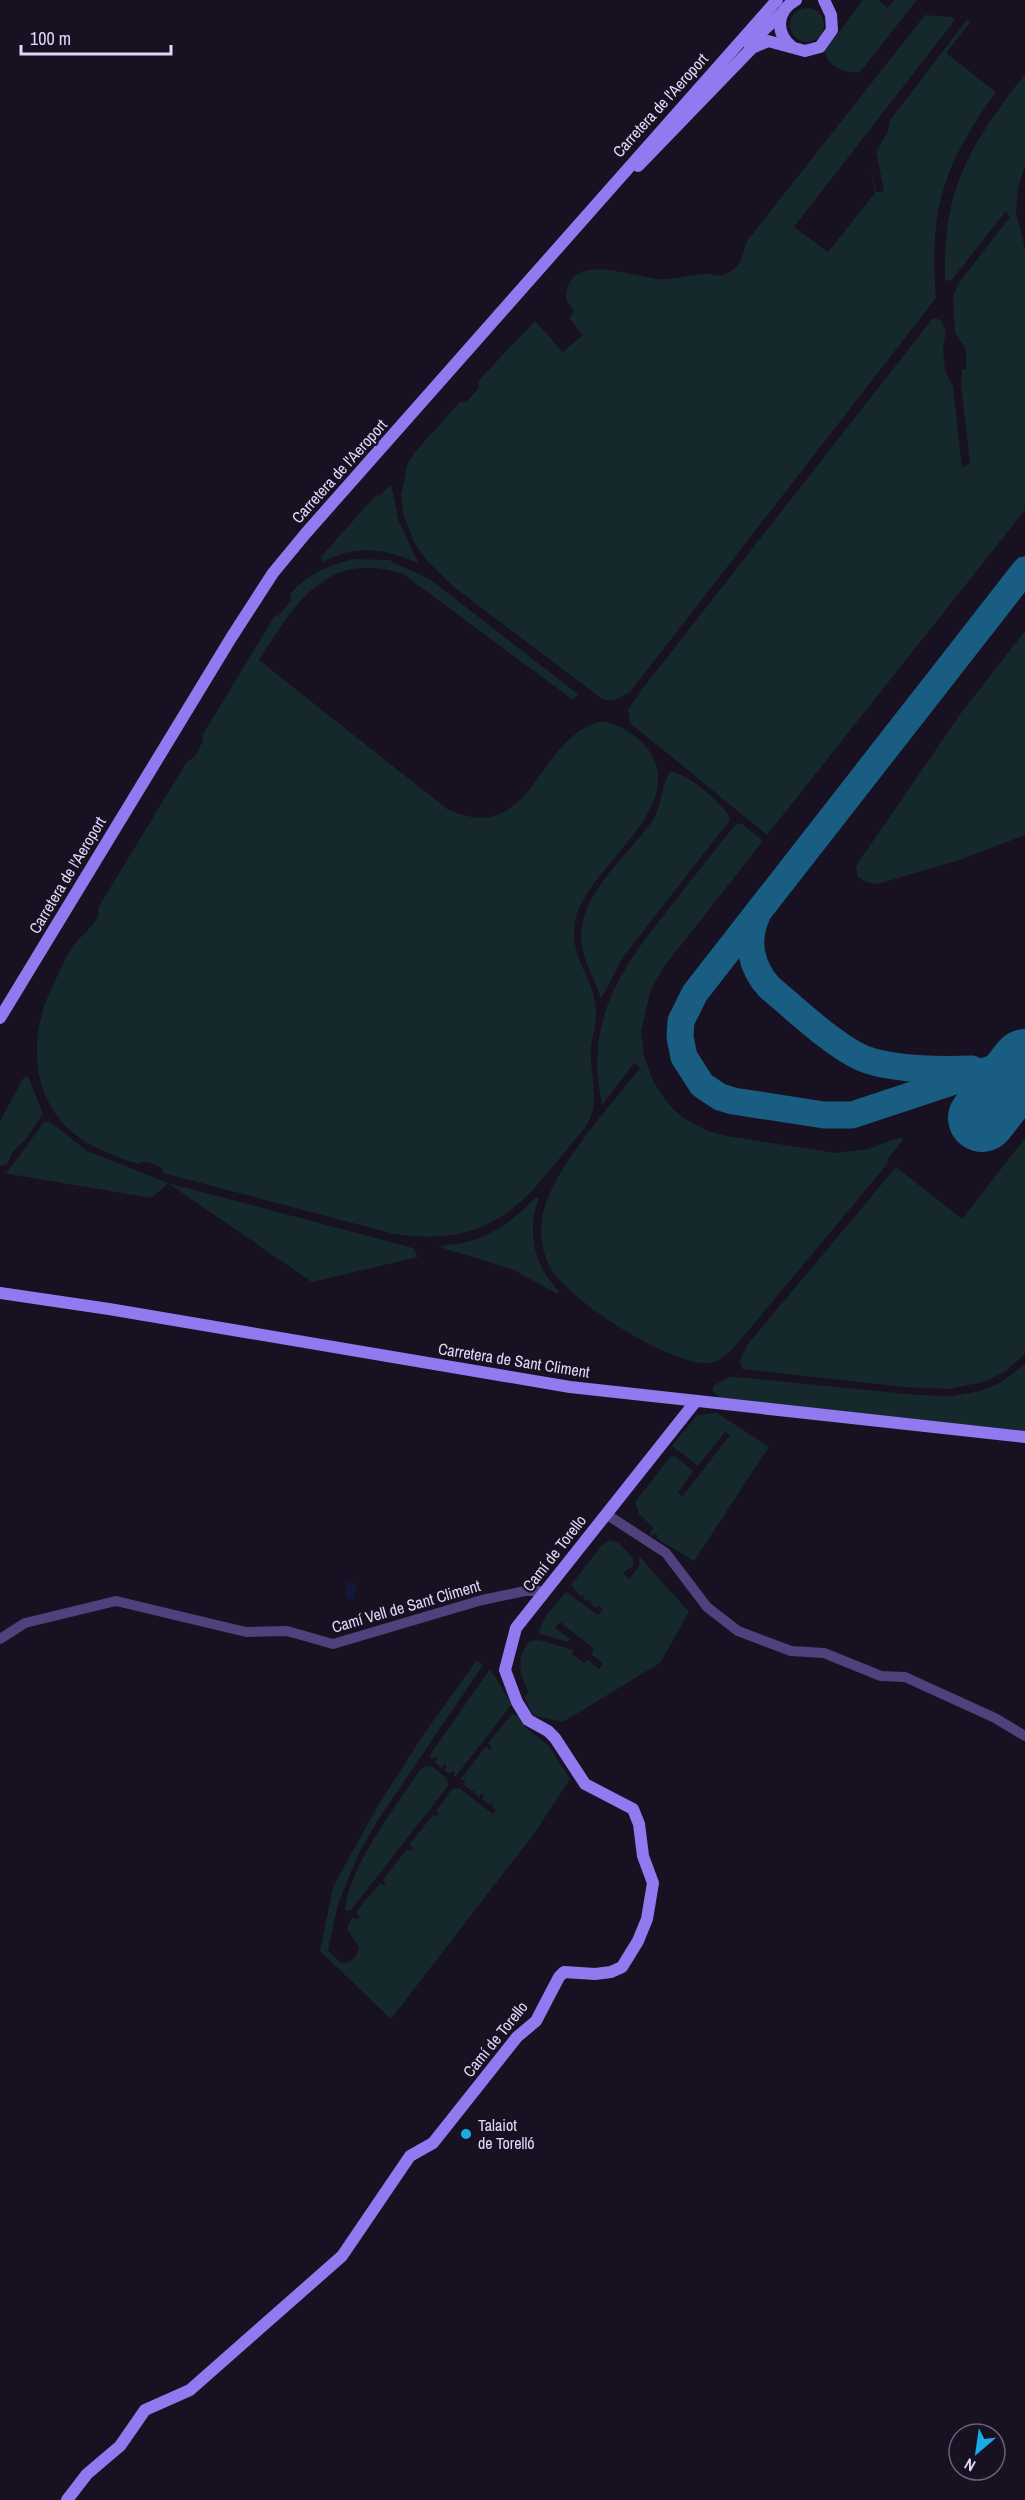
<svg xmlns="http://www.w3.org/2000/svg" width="1025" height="2500" font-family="'Archivo Narrow',sans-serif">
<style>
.green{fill:#15282c}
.water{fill:#10183d}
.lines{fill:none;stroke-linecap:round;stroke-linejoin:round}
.taxiway{stroke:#195e82;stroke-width:27}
.runway{stroke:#195e82;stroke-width:68}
.street{stroke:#4e417c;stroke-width:10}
.secondary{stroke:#9179ef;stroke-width:12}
.poi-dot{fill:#1babe3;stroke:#171122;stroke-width:2}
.labels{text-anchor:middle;stroke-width:4.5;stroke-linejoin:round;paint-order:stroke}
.street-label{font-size:16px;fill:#e1d7fa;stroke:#171122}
.poi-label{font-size:16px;fill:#e1d7fa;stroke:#171122;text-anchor:start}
</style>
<rect width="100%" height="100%" fill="#171122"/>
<!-- green -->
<g class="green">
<path d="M863,0H878L888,8L894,0H917L860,72C846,74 827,67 825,51Z"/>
<circle cx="807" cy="25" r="17"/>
<path d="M925,15L951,17L955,20L794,227L828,252L875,193L870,164L876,192L884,191L876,152L888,131L890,120L967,20L970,22L946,53L996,92C944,164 929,208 936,298L630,692L613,701L602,699L454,587L427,561L414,542L403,513L401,496L407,465L414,453L460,402H466L479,388L478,381L535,321L563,352L583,335L569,318L574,312L566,299C566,250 631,276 658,279C674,280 688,275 704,274C711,273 719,278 726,274C741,268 743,254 747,241Z"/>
<path d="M1025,74V166L1018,188L1016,213L1025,248V510L767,835L630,723L628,710L643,688L933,318L941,320L946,332L943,347L945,371L953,386L962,468L970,463L961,386L962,370L966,369V350L955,333L953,297L958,284L1010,217L1006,211L951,281L945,280C942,188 971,144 1025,74Z"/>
<path d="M391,484L399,522L419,564C387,548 356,544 323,562L321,557L375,496L381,495Z"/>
<path d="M354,559L389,560L431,580L578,694L573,700L403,574C327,549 296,603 259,660L447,809C534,849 534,738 602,721C620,724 637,735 648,749C690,808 590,864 576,918C567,956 593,975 596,1009C597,1021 593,1034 591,1045C589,1067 598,1092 592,1113C588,1128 572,1142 563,1154C514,1218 476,1246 394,1234L163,1173L162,1168C157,1166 150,1162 145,1162C136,1162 144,1165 136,1163C122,1160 106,1152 93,1146C31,1115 24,1040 54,983C61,969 70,946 82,936C89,929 94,924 99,915L98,908L186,763L195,756L203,741L202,736L274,617L279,615L291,600L290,594C306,575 330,564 354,559Z"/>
<path d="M1025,631V835L959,860L878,884L866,882L858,877L856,868L860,860L961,713Z"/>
<path d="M671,772C684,771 730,808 730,820L623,957L601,999C596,981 585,965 582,947C575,894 628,858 654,818C661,806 663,779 671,772Z"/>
<path d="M741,823L763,841L663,968L650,992L641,1032L644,1056L653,1081L669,1105L682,1117L708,1131L726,1136L836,1153L868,1149L901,1137L903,1140L887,1160L889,1162L733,1349C726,1355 719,1362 709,1363C671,1366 571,1302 551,1269C543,1255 540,1237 542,1221C546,1175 612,1104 640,1068L634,1063L602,1105C585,1023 617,974 666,912C689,883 712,854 735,825Z"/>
<path d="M28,1076L43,1114L26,1139L13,1151L7,1164L0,1166V1121L24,1077Z"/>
<path d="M49,1121L87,1151L168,1183L413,1248L418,1257L312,1282L168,1183L152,1198L3,1173L9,1170L44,1122Z"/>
<path d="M1025,1138V1354L1006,1371L984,1382L948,1389L904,1387L742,1369L740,1361L747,1345L896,1167L962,1219Z"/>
<path d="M536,1197L539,1198C526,1232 534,1266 559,1291L557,1294L512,1269L439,1247C445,1244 457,1245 466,1242C495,1235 515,1218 536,1197Z"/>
<path d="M1025,1364V1431L720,1398L713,1392V1386L729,1377H737L917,1395L952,1396L980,1391L1000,1383Z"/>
<path d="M717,1413L769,1447L694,1561L656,1538L658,1536L655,1533L652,1536L650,1532L654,1528L639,1514L635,1502L670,1457L675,1456L693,1471L678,1493L682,1497L730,1435L725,1432L698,1466L672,1446L697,1415Z"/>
<path d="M610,1540L619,1543L633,1558V1566L623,1573L629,1579L640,1565L638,1555L689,1612L660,1663L563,1722L533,1715L524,1696L529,1693C520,1675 515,1657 530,1641L539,1640L574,1650L572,1654L584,1663L588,1660L599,1669L603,1664L591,1654L594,1649L560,1622L555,1628L570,1639L568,1642L540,1634L539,1631L546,1615L566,1592L598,1615L603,1609L599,1606L596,1608L590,1603L592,1600L587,1601L583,1598L585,1595L580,1596L571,1585L601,1546Z"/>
<path d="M477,1660L483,1665L378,1820L359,1853L338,1904L328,1951L341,1963C351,1964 357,1957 359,1947L347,1929L352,1917L357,1919L360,1917L356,1912L380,1883L384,1885L386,1883L383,1880L407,1849L411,1851L413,1848L409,1845L433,1815L436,1817L439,1814L436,1811L452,1789L459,1788L493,1814L496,1810L491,1806L494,1802L489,1804L482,1799L484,1795L482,1793L479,1797L474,1792L476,1788L471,1791L463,1784L466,1780H460L486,1746L490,1750L492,1747L488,1743L512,1714L516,1716L518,1714L525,1727L549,1746L570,1779L536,1831L391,2019L320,1951L333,1887L377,1807L423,1735Z"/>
<path d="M490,1669L512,1704L456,1776H453L455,1773L452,1771L450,1774L444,1770L447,1766L444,1764L442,1768L435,1763L437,1759L434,1757L432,1760L430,1755Z"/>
<path d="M427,1766L433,1767L447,1779L448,1786L351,1910H345C348,1868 397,1804 421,1769Z"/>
</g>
<!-- water -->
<path class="water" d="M347,1582H356L355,1598H346Z"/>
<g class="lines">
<!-- taxiway -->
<g class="taxiway">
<path d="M1025,570L695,993L681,1021L680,1037L684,1057L702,1085L720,1097L733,1101L824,1115H852L1003,1065L1025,1054"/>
<path d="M757,915C745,941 751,967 769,987C794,1008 833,1045 862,1058C891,1070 941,1070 972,1069"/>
</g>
<!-- runway -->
<path class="runway" d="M982,1118L1025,1063"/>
<!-- street -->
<g class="street">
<path d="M606,1514L666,1553L707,1607L738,1631L791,1651L824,1653L881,1676L905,1677L995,1718L1025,1736"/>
<path d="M0,1639L25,1623L116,1601L246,1632L287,1631L333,1644L482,1600L525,1591H545"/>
</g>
<!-- secondary -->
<g class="secondary">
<path d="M749,44L783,12"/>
<path d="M792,47C775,33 776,11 796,0"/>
<path d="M638,166L752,48L768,41L805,51L820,47L832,30L831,15L824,0"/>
<path d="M0,1018L231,638L273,573L306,533L777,0"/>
<path d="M0,1293L109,1309L570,1387L1025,1437"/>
<path d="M67,2500L87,2474L120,2446L145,2410L190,2390L342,2256L410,2156L433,2143L517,2037L536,2021L559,1977L564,1972L595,1974L611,1972L622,1967L638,1941L647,1919L653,1883L643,1856L639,1824L633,1809L585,1784L555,1738L548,1731L528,1720L517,1702L505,1670L516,1628L696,1401"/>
</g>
</g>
<!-- markers -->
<circle class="poi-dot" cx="466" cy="2134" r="6"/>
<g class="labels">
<!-- street labels -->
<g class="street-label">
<text transform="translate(660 105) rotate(-48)" y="6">Carretera de l'Aeroport</text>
<text transform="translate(339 471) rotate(-48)" y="6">Carretera de l'Aeroport</text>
<text transform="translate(67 875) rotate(-59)" y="6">Carretera de l'Aeroport</text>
<text transform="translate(514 1360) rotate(9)" y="6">Carretera de Sant Climent</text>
<text transform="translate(554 1553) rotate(-52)" y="6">Camí de Torello</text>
<text transform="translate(406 1606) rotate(-16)" y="6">Camí Vell de Sant Climent</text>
<text transform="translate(495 2039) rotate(-51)" y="6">Camí de Torello</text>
</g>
<!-- poi labels -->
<g class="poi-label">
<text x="478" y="2131">Talaiot<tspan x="478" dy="18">de Torelló</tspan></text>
</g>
</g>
<!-- north arrow -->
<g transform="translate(977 2452) rotate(209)"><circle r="28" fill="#171122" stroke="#686078" stroke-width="1.5"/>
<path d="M0-4.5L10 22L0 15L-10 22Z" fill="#1babe3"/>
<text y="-9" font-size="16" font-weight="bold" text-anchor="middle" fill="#e1d7fa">N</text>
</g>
<!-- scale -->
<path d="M21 45v9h150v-9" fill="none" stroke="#e1d7fa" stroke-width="3"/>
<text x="30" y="45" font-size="18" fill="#e1d7fa" stroke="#171122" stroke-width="4.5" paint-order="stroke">100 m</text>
</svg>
